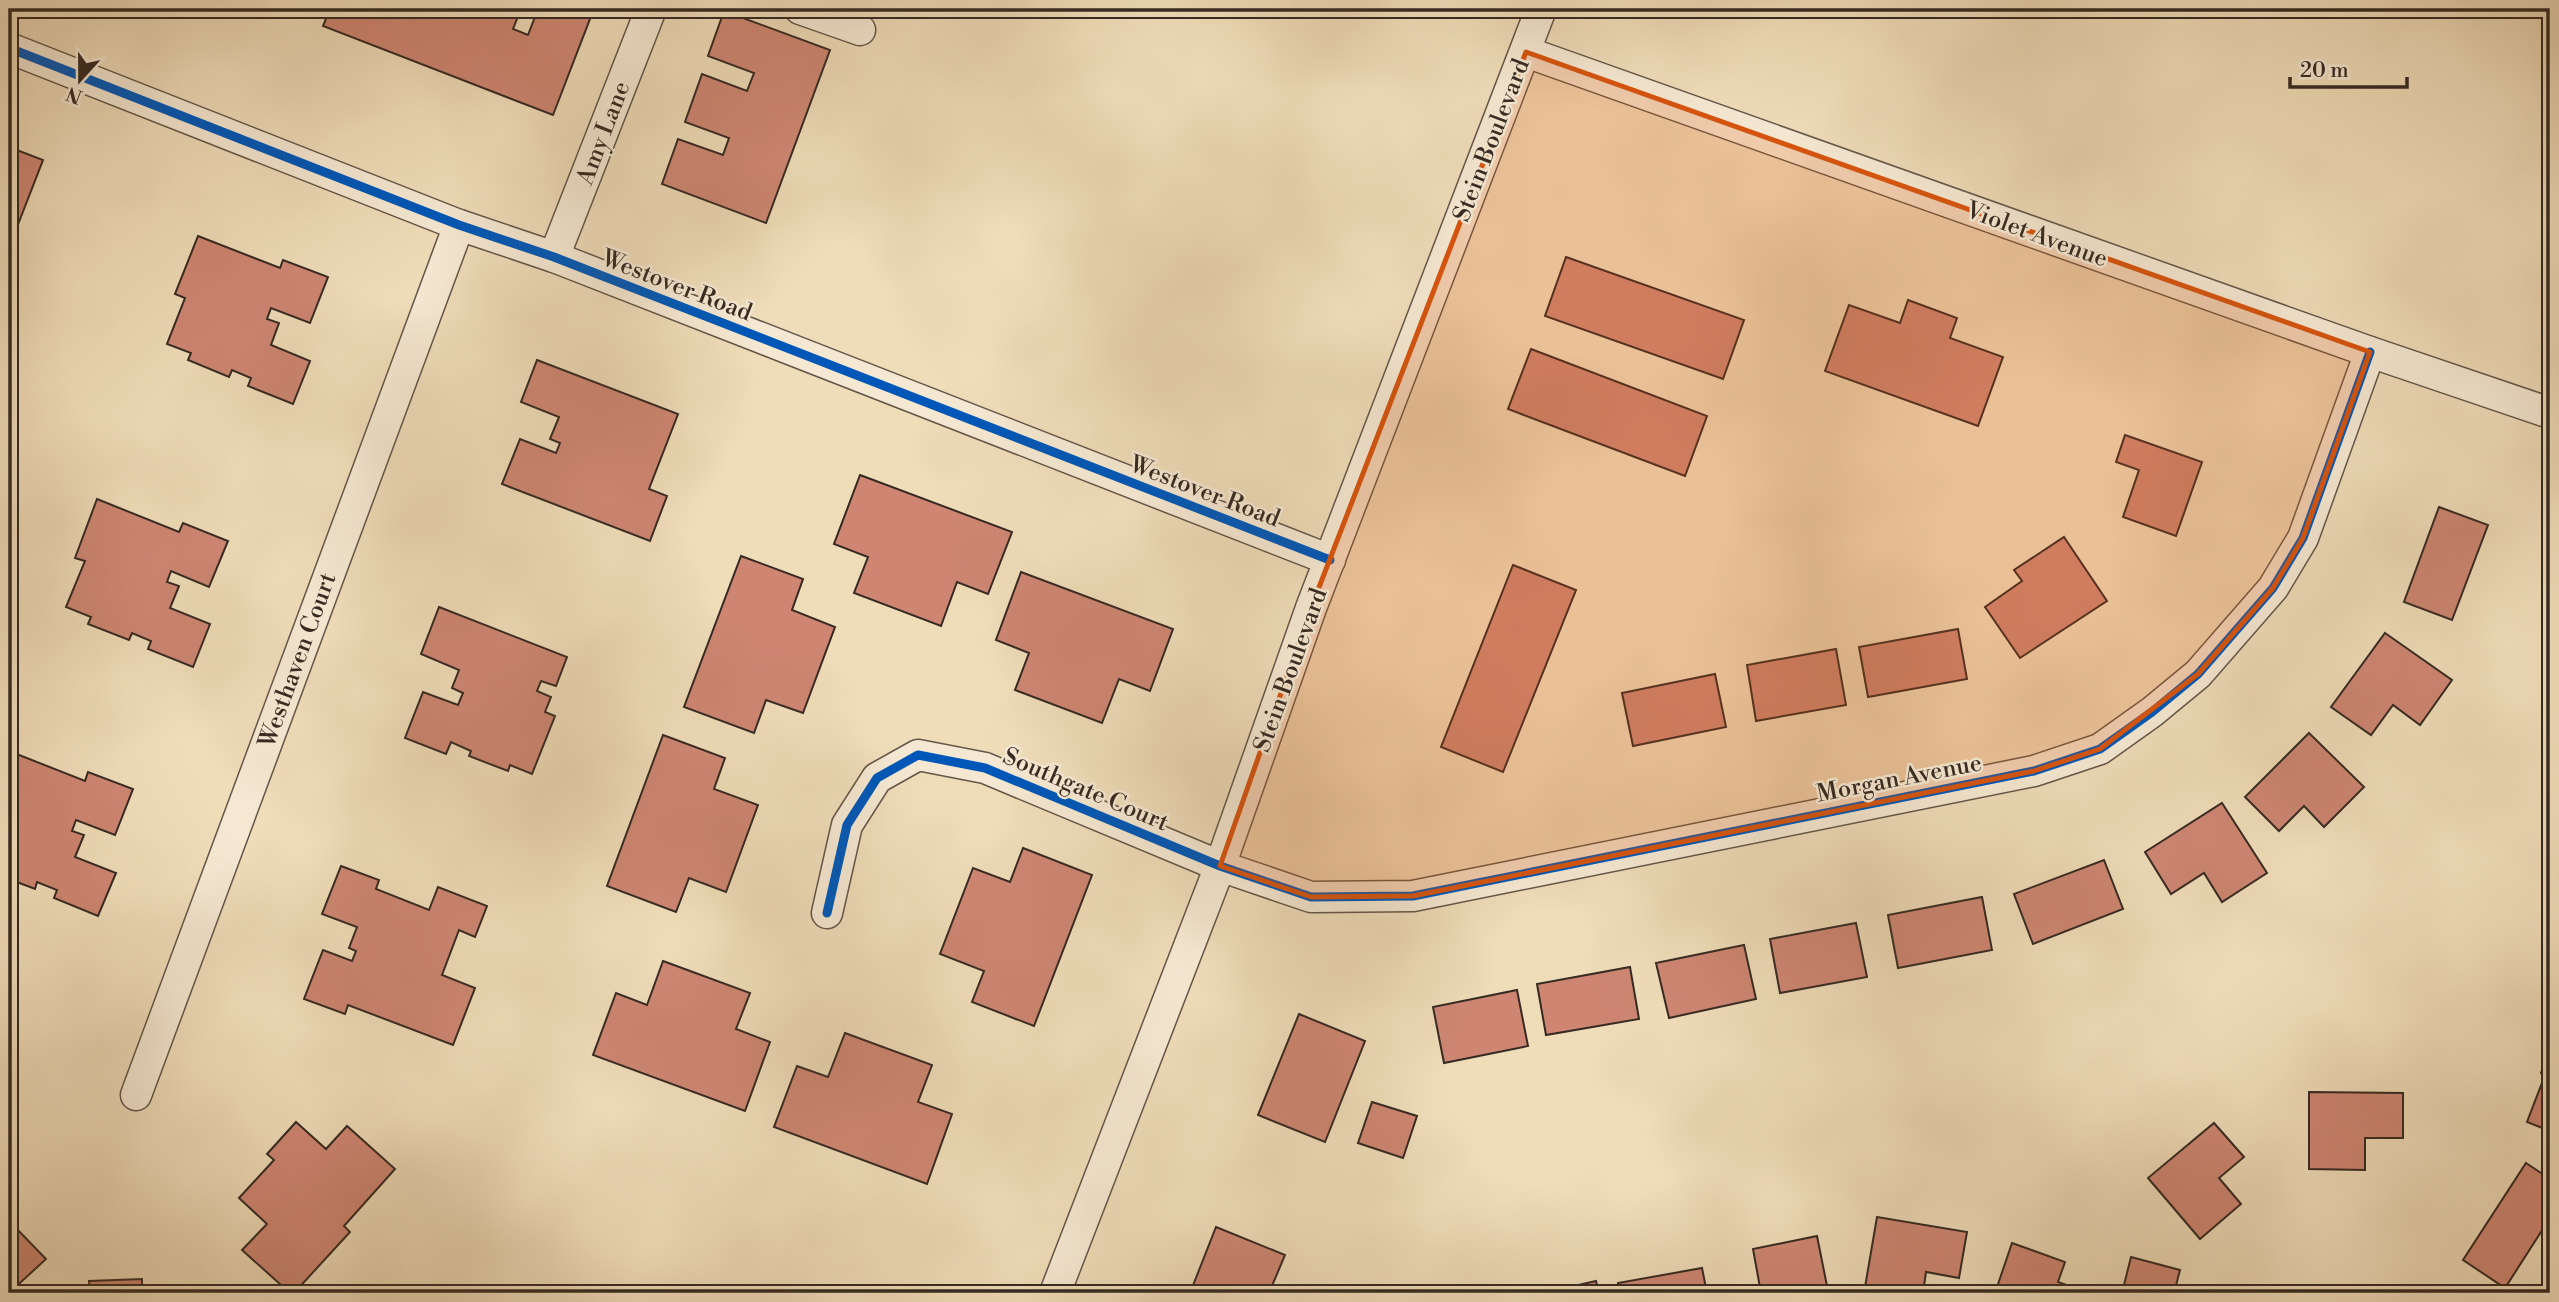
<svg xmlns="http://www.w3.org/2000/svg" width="2559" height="1302" font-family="'Libre Bodoni',serif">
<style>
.building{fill:#ce8673;stroke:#362a22;stroke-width:2}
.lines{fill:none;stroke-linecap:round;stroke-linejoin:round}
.street-casing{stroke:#645648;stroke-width:33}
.street{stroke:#f5e8d2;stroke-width:30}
.cycleway-casing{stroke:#f5e8d2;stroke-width:13}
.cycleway{stroke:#0057b8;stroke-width:9}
.marked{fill:#d6540e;fill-opacity:0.2;stroke:#d6540e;stroke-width:5;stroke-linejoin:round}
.labels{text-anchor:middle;stroke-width:5;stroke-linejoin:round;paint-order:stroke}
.street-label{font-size:24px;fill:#362a22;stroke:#f5e8d2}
</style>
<rect width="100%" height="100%" fill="#efdcb9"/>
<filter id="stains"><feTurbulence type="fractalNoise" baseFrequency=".00286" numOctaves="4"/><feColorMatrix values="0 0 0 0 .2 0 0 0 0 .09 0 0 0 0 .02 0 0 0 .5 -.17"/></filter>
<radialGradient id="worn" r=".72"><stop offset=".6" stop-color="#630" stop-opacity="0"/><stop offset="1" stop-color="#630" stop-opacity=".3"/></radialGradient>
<!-- building -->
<g class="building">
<path d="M330,9H449L464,14L466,9H521L513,29L528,35L538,9H587L593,11L553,115L323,26Z"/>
<path d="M2538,9H2550V31Z"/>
<path d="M724,11L830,50L766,223L662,184L678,139L723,155L729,138L685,122L702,74L747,91L754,73L708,56Z"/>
<path d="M9,147L43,160L10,245H9Z"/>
<path d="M198,236L280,268L283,260L328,277L310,323L271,308L267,319L279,323L271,345L310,361L293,404L248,386L251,378L232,370L229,377L188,360L191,353L167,344L185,298L175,294Z"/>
<path d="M1566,257L1744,320L1723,379L1545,316Z"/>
<path d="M1908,300L1957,318L1950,338L2003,357L1978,426L1825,371L1849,305L1900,323Z"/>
<path d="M1531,349L1707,416L1685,476L1508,409Z"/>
<path d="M537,360L678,414L649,489L667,496L650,541L502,484L520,439L556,453L560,443L550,439L559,417L521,402Z"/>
<path d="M2125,435L2202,462L2176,536L2123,517L2139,470L2116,462Z"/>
<path d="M860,475L1012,532L988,594L957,582L941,626L854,593L868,557L834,544Z"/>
<path d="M97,499L179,532L183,523L228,541L209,587L171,571L167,582L179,586L170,608L210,624L193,667L148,649L151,641L132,633L129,640L88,624L91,617L66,607L85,561L75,558Z"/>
<path d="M2439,507L2488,525L2452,620L2404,602Z"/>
<path d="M2064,537L2107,601L2020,658L1985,607L2022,581L2014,570Z"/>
<path d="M741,556L803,579L792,610L835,627L803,713L766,700L754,733L684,707Z"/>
<path d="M1513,565L1576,590L1503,772L1441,747Z"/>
<path d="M1021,572L1173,629L1150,691L1119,679L1102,723L1015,690L1029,653L996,640Z"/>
<path d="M439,607L567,657L556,686L541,681L537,691L551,697L545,712L555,716L532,774L510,765L508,771L469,756L471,751L451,742L446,754L405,738L423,692L458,705L463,693L452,688L459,670L421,654Z"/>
<path d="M1958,629L1967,679L1868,697L1859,647Z"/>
<path d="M2385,633L2452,680L2420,725L2393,705L2371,735L2331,707Z"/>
<path d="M1836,649L1846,705L1756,721L1747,665Z"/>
<path d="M1715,674L1726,727L1633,746L1622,693Z"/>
<path d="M2309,733L2364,787L2324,827L2304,806L2279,831L2245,797Z"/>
<path d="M663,735L725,758L714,789L758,805L726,892L689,878L676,912L607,886Z"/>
<path d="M9,751L85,781L88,772L133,789L115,835L76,820L72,831L84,835L75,857L116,873L98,916L54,898L57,890L37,882L35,889L9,879Z"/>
<path d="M2222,803L2267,873L2222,902L2204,873L2171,894L2145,852Z"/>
<path d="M1023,848L1092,875L1034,1026L972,1002L984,971L940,954L973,868L1010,882Z"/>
<path d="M2104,860L2123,909L2033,944L2014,894Z"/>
<path d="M341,866L379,880L376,889L429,910L438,887L487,906L475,937L459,930L442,975L475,988L453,1045L348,1005L345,1014L304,999L323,950L352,961L356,951L349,948L357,927L322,914Z"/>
<path d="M1982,897L1992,950L1898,968L1888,915Z"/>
<path d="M1856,923L1867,977L1780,993L1770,939Z"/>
<path d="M1744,945L1756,999L1669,1018L1656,963Z"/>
<path d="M663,961L750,993L736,1029L770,1042L745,1111L593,1055L616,993L647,1005Z"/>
<path d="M1630,967L1639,1019L1546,1035L1537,984Z"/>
<path d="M9,990L13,1043L9,1044Z"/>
<path d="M1517,990L1528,1046L1444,1063L1433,1007Z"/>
<path d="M1299,1014L1365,1041L1325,1142L1258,1115Z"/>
<path d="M845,1033L932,1065L918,1102L952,1114L927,1184L774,1127L797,1066L828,1077Z"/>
<path d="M2550,1048V1131L2527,1122L2545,1075L2541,1073Z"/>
<path d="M2309,1092L2403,1093V1138H2365V1170L2309,1169Z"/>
<path d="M1372,1102L1417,1116L1403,1158L1358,1143Z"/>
<path d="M296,1122L326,1149L347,1126L395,1169L344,1226L350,1232L294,1293H290L242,1250L267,1224L239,1198L274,1160L267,1154Z"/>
<path d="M2214,1123L2244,1157L2219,1178L2241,1204L2200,1239L2148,1178Z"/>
<path d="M2526,1163L2550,1179V1218L2505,1288L2463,1260Z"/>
<path d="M1877,1217L1967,1232L1959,1278L1926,1272L1923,1293H1864Z"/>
<path d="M12,1224L46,1259L9,1293V1227Z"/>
<path d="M1216,1227L1285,1255L1269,1293H1190Z"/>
<path d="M1817,1236L1827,1286L1788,1293H1761L1753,1249Z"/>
<path d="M2012,1243L2065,1262L2058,1282L2089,1293H1995Z"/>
<path d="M2131,1257L2180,1270L2174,1293H2122Z"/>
<path d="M1702,1268L1707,1293H1619L1618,1283Z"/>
<path d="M142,1279V1293H90L89,1281Z"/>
<path d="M1596,1281L1599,1293H1543Z"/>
<path d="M216,1288V1293H168V1290Z"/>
</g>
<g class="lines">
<!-- street casing -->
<g class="street-casing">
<g id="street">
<path d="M800,9L860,30"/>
<path d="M9,48L459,225L554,257L1330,560"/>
<path d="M1526,52L2370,352L2550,413"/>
<path d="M554,257L651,9"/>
<path d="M827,913L847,825L877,778L918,755L985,768L1220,866L1311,897L1413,896L2034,771L2100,749L2152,712L2198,674L2273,588L2303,538L2370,352"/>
<path d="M136,1095L459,225"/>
<path d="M1055,1293L1220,866L1311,608L1541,9"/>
</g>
</g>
<!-- street -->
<use href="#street" class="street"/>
<!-- cycleway casing -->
<g class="cycleway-casing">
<g id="cycleway">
<path d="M9,48L459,225L554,257L1330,560"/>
<path d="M827,913L847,825L877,778L918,755L985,768L1220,866L1311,897L1413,896L2034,771L2100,749L2152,712L2198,674L2273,588L2303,538L2370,352"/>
</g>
</g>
<!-- cycleway -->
<use href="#cycleway" class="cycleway"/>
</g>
<!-- marked area -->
<path class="marked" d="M1526,52L2370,352L2303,538L2273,588L2198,674L2100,749L2034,771L1413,896L1311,897L1220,866L1311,608Z"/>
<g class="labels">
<!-- street labels -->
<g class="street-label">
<text transform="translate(603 133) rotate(-69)" y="8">Amy Lane</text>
<text transform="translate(1491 140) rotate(-69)" y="8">Stein Boulevard</text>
<text transform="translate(2037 234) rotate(20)" y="8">Violet Avenue</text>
<text transform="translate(677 285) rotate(21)" y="8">Westover Road</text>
<text transform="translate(1205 491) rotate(21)" y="8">Westover Road</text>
<text transform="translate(297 660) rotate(-70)" y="8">Westhaven Court</text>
<text transform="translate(1290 670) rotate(-70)" y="8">Stein Boulevard</text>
<text transform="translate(1899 778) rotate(-11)" y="8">Morgan Avenue</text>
<text transform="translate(1086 789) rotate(23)" y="8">Southgate Court</text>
</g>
</g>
<!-- margin -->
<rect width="2559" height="1302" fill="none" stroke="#efdcb9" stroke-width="35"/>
<rect x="10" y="10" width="2538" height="1281" fill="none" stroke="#362a22" stroke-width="3.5"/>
<rect x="18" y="18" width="2524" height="1267" fill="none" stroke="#362a22" stroke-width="2"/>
<!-- north arrow -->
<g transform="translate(80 80) rotate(201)" stroke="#f5e8d2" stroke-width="5" paint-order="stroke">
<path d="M0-5L12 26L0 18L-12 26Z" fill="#362a22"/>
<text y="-10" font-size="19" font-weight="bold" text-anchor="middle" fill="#362a22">N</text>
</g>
<!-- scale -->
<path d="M2290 77v10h117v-10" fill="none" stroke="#362a22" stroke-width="3.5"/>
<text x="2300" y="77" font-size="21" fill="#362a22" stroke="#f5e8d2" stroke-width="5" paint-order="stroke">20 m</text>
<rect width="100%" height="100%" filter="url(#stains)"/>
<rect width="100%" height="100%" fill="url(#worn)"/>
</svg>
